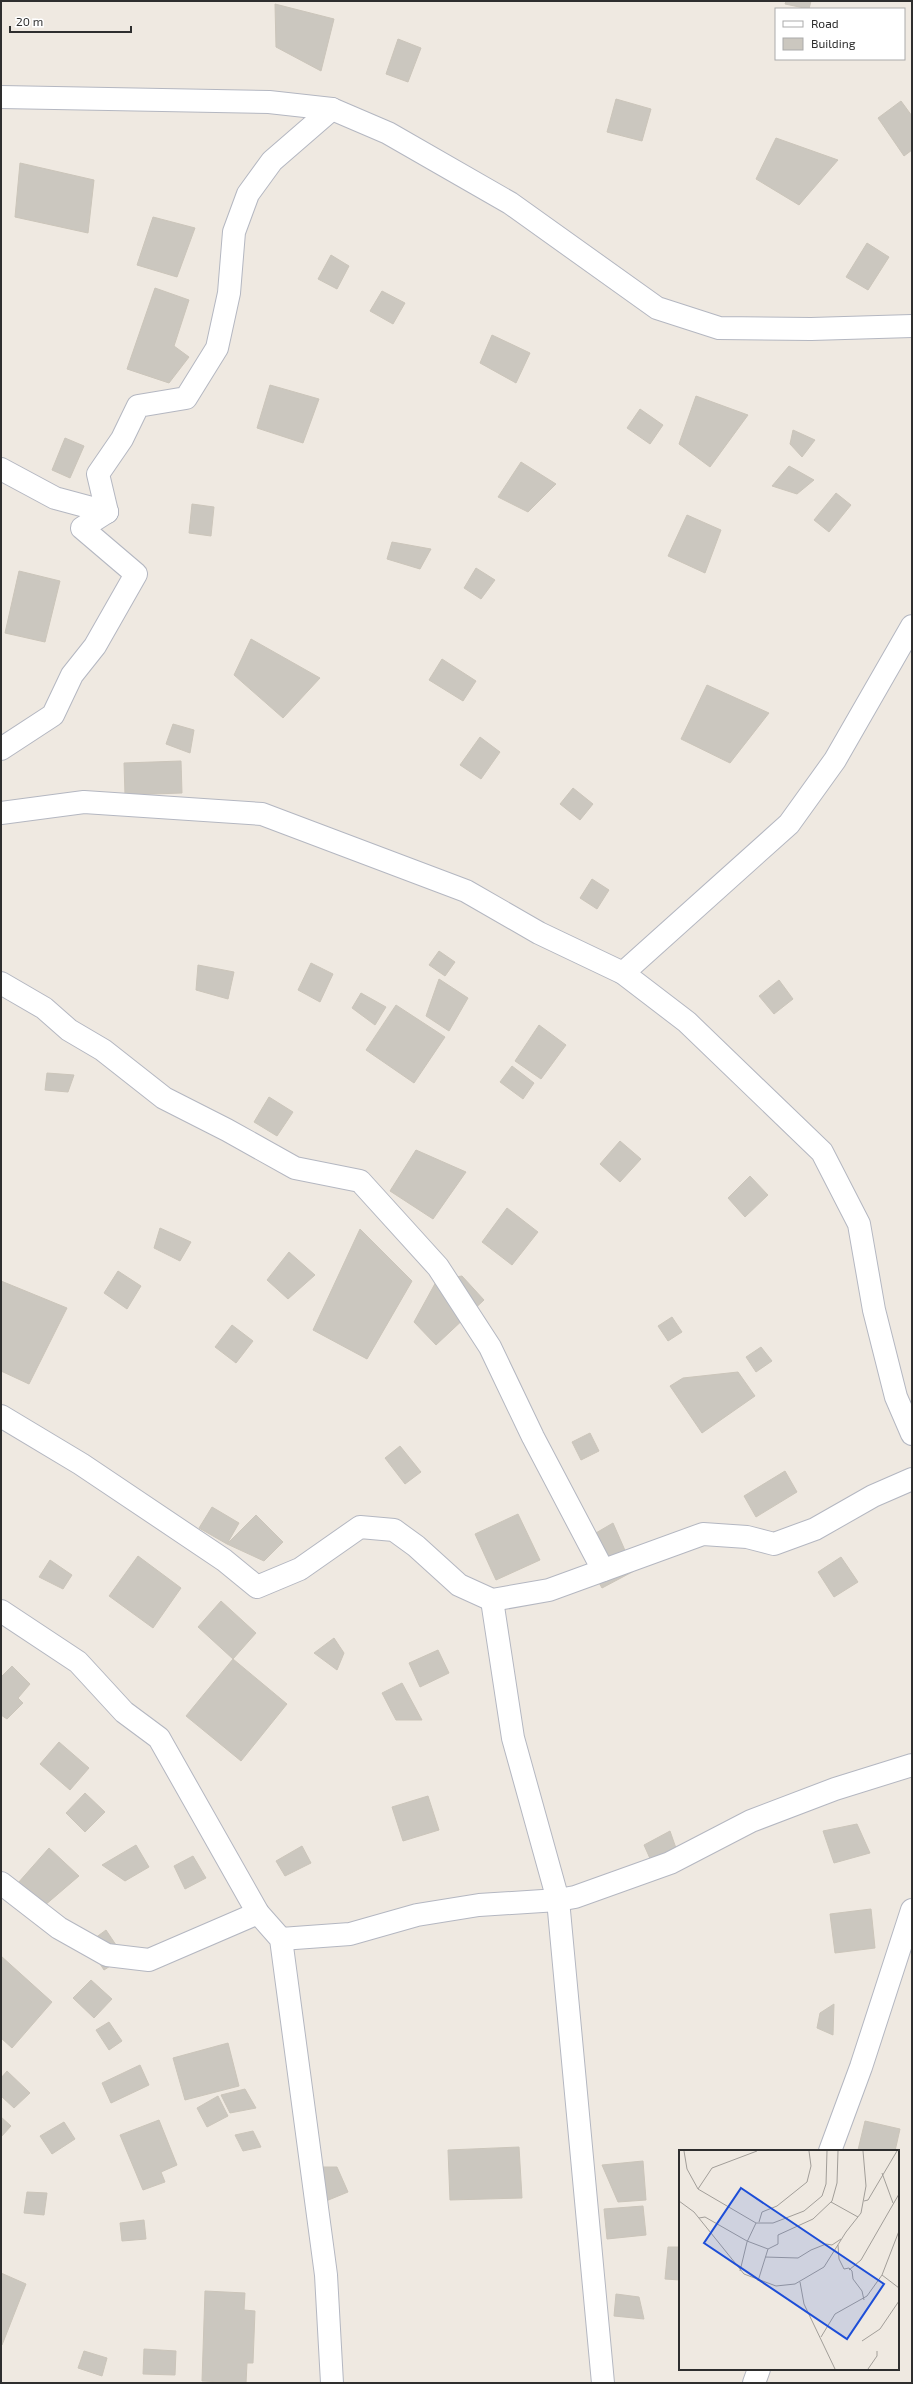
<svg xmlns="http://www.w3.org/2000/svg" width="913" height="2384" font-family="'Exo 2',sans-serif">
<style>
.building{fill:#cbc7bf;stroke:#cbc5ba}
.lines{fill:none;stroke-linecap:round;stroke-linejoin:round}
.street-casing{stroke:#b4b7c1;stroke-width:24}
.street{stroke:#fff;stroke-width:22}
.inset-road{fill:none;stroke:#a29e99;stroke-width:1}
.view{fill:#1d4ed8;fill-opacity:0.15;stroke:#1d4ed8;stroke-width:2}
.inset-edge{fill:none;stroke:#2e2e2e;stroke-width:2}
</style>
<rect width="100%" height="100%" fill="#efe9e1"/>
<!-- building -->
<g class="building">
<path d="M786,1H811L809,9L785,4Z"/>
<path d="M275,4L334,19L321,71L276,47Z"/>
<path d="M398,39L421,48L408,82L386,74Z"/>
<path d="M616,99L651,109L642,141L607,132Z"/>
<path d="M901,101L912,116V150L904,156L878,118Z"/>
<path d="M776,138L838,160L799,205L756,179Z"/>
<path d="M20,163L94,180L88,233L15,217Z"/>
<path d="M153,217L195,228L177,277L137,265Z"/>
<path d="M867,243L889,257L868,290L846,277Z"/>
<path d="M331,255L349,266L337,289L318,279Z"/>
<path d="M155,288L189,300L174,346L189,357L169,383L127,369Z"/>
<path d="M382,291L405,303L393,324L370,311Z"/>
<path d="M492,335L530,353L516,383L480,363Z"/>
<path d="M270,385L319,399L303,443L257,428Z"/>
<path d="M696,396L748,415L710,467L679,444Z"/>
<path d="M640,409L663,425L650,444L627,428Z"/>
<path d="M793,430L815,440L802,457L790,444Z"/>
<path d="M65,438L84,446L70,478L52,470Z"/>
<path d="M521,462L556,484L528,512L498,497Z"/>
<path d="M789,466L814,480L797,494L772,486Z"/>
<path d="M836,493L851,505L829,532L814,520Z"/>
<path d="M192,504L214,507L211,536L189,533Z"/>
<path d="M687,515L721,530L705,573L668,556Z"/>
<path d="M392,542L431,549L420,569L387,559Z"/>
<path d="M476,568L495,580L481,599L464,588Z"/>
<path d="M19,571L60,581L45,642L5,633Z"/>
<path d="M251,639L320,678L283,718L234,675Z"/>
<path d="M442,659L476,681L463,701L429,680Z"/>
<path d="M707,685L769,713L730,763L681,739Z"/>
<path d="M173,724L194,730L190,753L166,744Z"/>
<path d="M480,737L500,752L481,779L460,765Z"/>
<path d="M181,761L182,793L125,795L124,763Z"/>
<path d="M573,788L593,804L580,820L560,804Z"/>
<path d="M592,879L609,890L597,909L580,898Z"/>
<path d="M439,951L455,962L445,976L429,965Z"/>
<path d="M311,963L333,974L320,1002L298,990Z"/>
<path d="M198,965L234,972L228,999L196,990Z"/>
<path d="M439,979L468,998L449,1031L426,1016Z"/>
<path d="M779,980L793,999L774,1014L759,996Z"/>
<path d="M361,993L386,1007L375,1025L352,1008Z"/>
<path d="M396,1005L445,1037L414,1083L366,1050Z"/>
<path d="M539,1025L566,1045L541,1079L515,1061Z"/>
<path d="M512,1066L534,1083L523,1099L500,1082Z"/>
<path d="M47,1073L74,1075L68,1092L45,1090Z"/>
<path d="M269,1097L293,1112L277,1136L254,1122Z"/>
<path d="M620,1141L641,1159L620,1182L600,1164Z"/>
<path d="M416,1150L466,1172L433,1219L390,1191Z"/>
<path d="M750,1176L768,1195L745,1217L728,1198Z"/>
<path d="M507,1208L538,1232L512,1265L482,1242Z"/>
<path d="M160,1228L191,1242L180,1261L154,1248Z"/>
<path d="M360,1229L412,1281L367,1359L313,1330Z"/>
<path d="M289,1252L315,1275L288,1299L267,1280Z"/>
<path d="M118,1271L141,1286L127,1309L104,1293Z"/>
<path d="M462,1276L484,1300L436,1345L414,1322L437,1280Z"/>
<path d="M1,1281L67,1308L29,1384L1,1371Z"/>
<path d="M672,1317L682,1332L668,1341L658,1326Z"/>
<path d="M232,1325L253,1341L236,1363L215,1347Z"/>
<path d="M761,1347L772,1361L756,1372L746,1357Z"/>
<path d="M738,1372L755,1396L702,1433L670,1386L683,1378Z"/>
<path d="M590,1433L599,1451L581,1460L572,1442Z"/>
<path d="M400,1446L421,1472L405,1484L385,1458Z"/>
<path d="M785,1471L797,1492L756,1517L744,1496Z"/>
<path d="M212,1507L239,1523L227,1544L199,1528Z"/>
<path d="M518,1514L540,1560L496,1580L475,1534Z"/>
<path d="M256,1515L283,1542L264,1561L227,1544Z"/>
<path d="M613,1523L634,1571L602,1588L577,1544Z"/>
<path d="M138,1556L181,1588L153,1628L109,1596Z"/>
<path d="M841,1557L858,1582L834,1597L818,1572Z"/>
<path d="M50,1560L72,1575L63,1589L39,1577Z"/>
<path d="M221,1601L256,1633L233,1659L198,1627Z"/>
<path d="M334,1638L344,1653L337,1670L314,1653Z"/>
<path d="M438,1650L449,1673L420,1687L409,1663Z"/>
<path d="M233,1659L287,1704L241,1761L186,1716Z"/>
<path d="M12,1666L30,1684L18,1698L23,1703L7,1719L1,1715V1677Z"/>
<path d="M402,1683L422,1720H396L382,1693Z"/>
<path d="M59,1742L89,1768L70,1790L40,1764Z"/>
<path d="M85,1793L105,1812L85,1832L66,1813Z"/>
<path d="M428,1796L439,1830L403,1841L392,1807Z"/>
<path d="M857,1824L870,1853L834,1863L823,1831Z"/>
<path d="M670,1831L677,1851L652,1863L644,1845Z"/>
<path d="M136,1845L149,1867L125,1881L102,1865Z"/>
<path d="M302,1846L311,1863L285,1876L276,1861Z"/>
<path d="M49,1848L79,1876L44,1906L18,1883Z"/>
<path d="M193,1856L206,1878L185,1889L174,1866Z"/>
<path d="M871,1909L875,1948L835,1953L830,1914Z"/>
<path d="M106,1930L124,1957L104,1970L87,1944Z"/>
<path d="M1,1956L52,2002L12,2048L1,2038Z"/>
<path d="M91,1980L112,1999L94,2018L73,1998Z"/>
<path d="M834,2004L833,2035L817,2028L820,2013Z"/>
<path d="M109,2022L122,2041L109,2050L96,2030Z"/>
<path d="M228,2043L239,2086L185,2100L173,2058Z"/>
<path d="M140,2065L149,2085L111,2103L102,2083Z"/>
<path d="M7,2071L30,2093L14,2108L1,2096V2078Z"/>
<path d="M245,2089L256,2108L230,2113L221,2095Z"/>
<path d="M218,2096L228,2116L207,2127L197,2108Z"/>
<path d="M1,2117L11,2126L1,2137Z"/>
<path d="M159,2120L177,2165L161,2172L165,2182L143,2190L120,2135Z"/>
<path d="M865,2121L900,2129L895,2151L858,2150Z"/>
<path d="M64,2122L75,2139L52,2154L40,2136Z"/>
<path d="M253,2131L261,2147L243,2151L235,2135Z"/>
<path d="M519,2147L522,2198L450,2200L448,2150Z"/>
<path d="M643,2161L646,2200L618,2202L602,2165Z"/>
<path d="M312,2167H337L348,2192L326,2201Z"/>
<path d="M27,2192L47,2193L44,2215L24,2213Z"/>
<path d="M643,2206L646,2235L607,2239L604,2209Z"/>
<path d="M144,2220L146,2239L122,2241L120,2223Z"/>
<path d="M668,2247H680V2280L665,2279Z"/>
<path d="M1,2273L26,2284L2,2345H1Z"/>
<path d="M205,2291L245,2293L244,2310L255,2311L253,2363H247L246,2383L202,2381Z"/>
<path d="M616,2294L639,2297L644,2319L614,2316Z"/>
<path d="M144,2349L176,2351L175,2375L143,2374Z"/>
<path d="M84,2351L107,2358L102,2376L78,2368Z"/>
</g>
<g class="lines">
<!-- street casing -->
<g class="street-casing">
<g id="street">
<path d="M1,97L269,102L332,109L388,133L510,203L657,308L719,328L811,329L912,326"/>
<path d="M1,469L55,498L107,512"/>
<path d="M107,512L98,474L122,439L138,406L186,398L217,348L229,293L234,232L248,194L272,161L332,109"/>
<path d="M1,749L53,715L72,675L95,646L136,574L82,528L107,512"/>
<path d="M1,813L84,802L262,814L466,891L539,933L623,973L687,1022L822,1152L859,1224L874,1310L896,1397L912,1434"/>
<path d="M623,973L789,824L835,760L912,626"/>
<path d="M1,983L44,1008L69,1030L103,1050L164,1098L227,1130L295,1168L360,1181L438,1267L490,1347L533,1437L603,1570"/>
<path d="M1,1416L81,1464L224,1560L257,1587L300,1569L360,1527L394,1530L416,1546L459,1585L492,1600L549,1590L703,1534L747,1537L774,1544L815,1529L873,1496L912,1479"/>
<path d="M492,1600L513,1738L558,1900L603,2383"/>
<path d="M1,1611L78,1662L124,1712L159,1738L258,1913L281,1939L326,2275L332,2383"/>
<path d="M1,1883L59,1928L107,1955L149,1960L258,1913"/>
<path d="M281,1939L350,1934L417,1915L479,1905L558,1900L575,1897L670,1863L751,1821L835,1789L912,1765"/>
<path d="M830,2151L861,2067L912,1910"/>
<path d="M754,2383L759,2369"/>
</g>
</g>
<!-- street -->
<use href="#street" class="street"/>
</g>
<!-- overview -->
<g transform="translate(679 2150)">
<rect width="220" height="220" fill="#efe9e1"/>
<path class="inset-road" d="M5,1L8,19L19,39L77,73H94L125,61L143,46L147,34L148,1M203,23L214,53M19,39L33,18L78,1M0,51L15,62L65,124L97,136L116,134L145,117L167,82L182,63L187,36L184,1M185,51L189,50L218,1M152,52L179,67M20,68L26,67L68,91L89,99M80,72L83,62L98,56L128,32L132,16L130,1M159,95L160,109L165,119L170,118L173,121L174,129L183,141L185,150M86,107L119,108L132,100L147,94L153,95L162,89M170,120L182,110L220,44M61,121L68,92L77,73M203,125L220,138M79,131L89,99L99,94V85L134,69L153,51L158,33L159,1M121,132L125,154L156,219M142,187L156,164L188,146L203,125L220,81M183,191L201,179L220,151M189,219L198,206V201"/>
<path class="view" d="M62,38L205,134L168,189L25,93Z"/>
<rect width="220" height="220" class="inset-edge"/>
</g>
<!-- border -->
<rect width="913" height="2384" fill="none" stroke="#2e2e2e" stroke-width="4"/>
<!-- legend -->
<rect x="775" y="8" width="130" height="52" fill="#ffffff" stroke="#ababab"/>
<rect x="783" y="21" width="20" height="6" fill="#ffffff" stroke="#ababab"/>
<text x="811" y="28" font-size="12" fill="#2e2e2e">Road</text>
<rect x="783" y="38" width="20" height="12" fill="#cbc7bf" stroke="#ababab"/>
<text x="811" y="48" font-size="12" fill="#2e2e2e">Building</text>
<!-- scale -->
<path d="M10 26v6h121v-6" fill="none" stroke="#2e2e2e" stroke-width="2"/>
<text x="16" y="26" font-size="12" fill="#2e2e2e" stroke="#ffffff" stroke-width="3" paint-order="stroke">20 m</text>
</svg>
